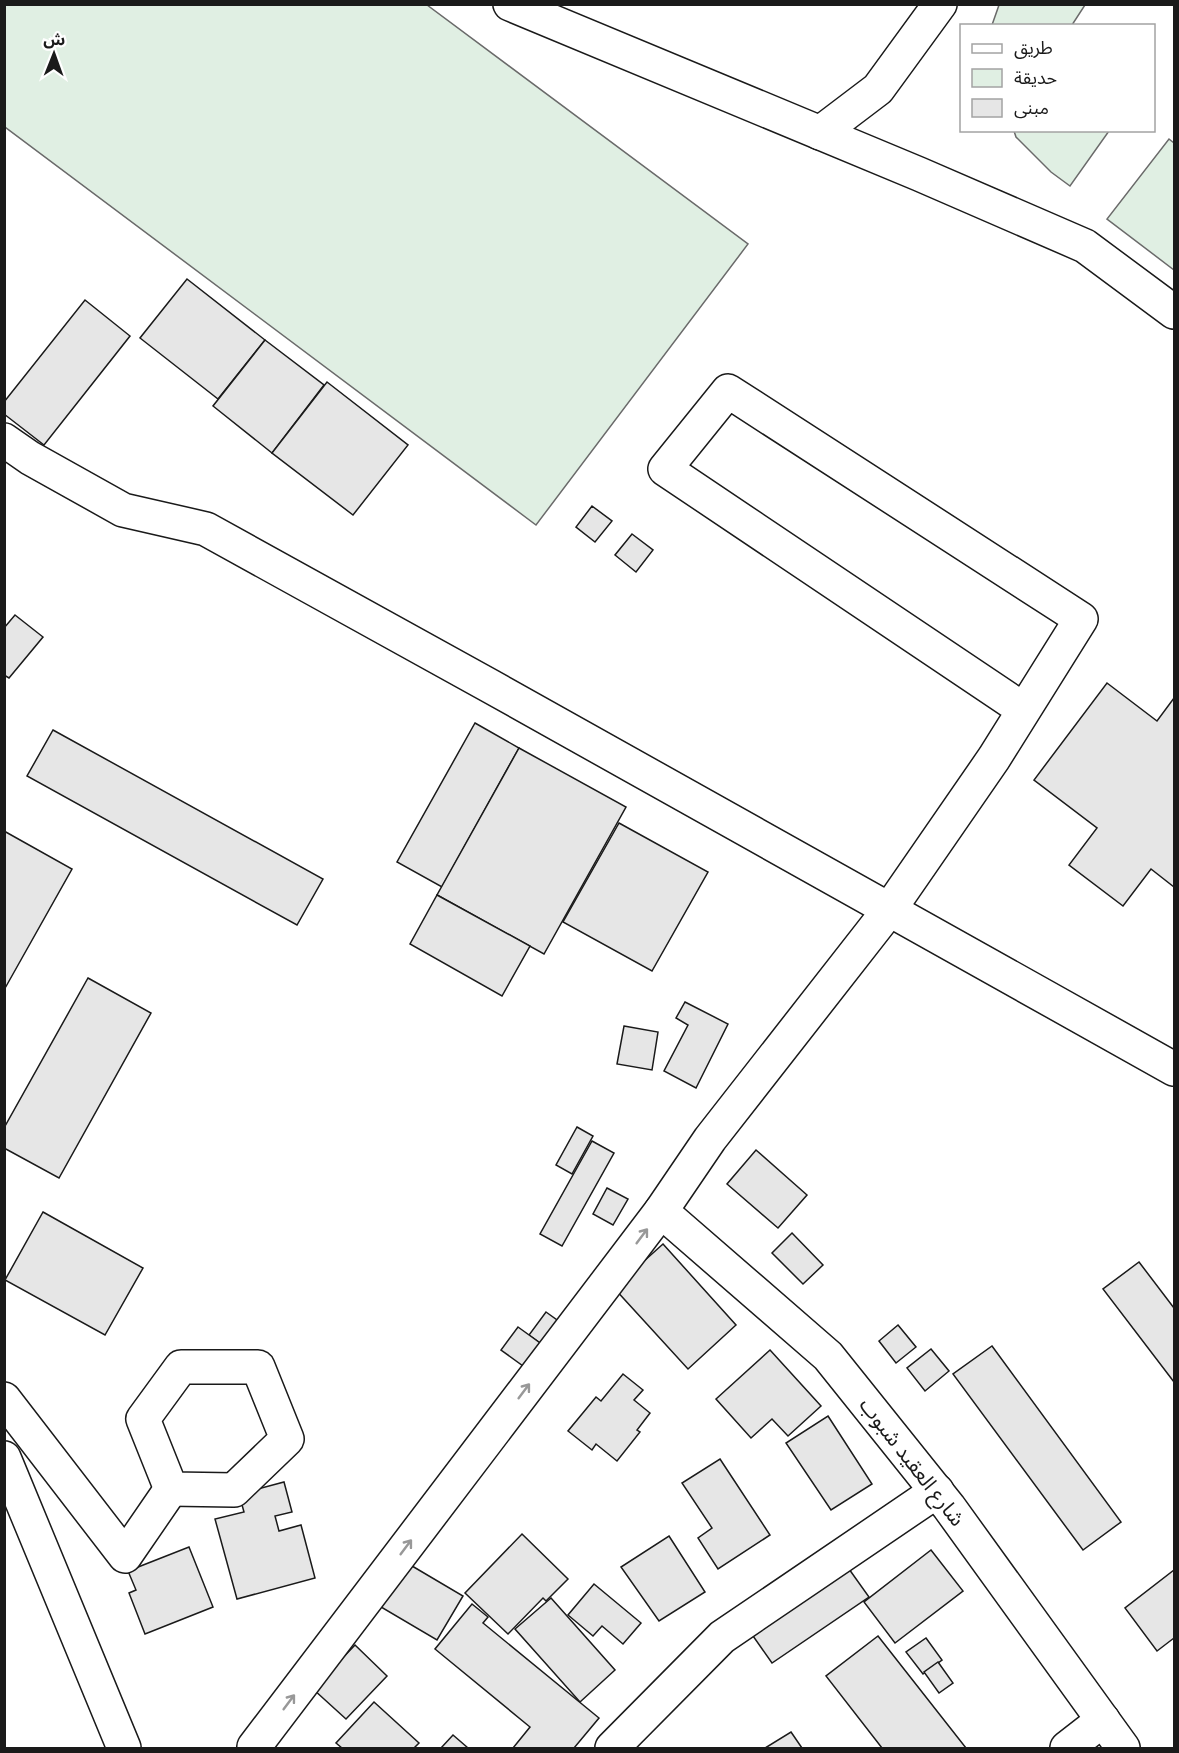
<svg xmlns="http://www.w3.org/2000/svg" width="1179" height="1753" font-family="Merriweather,'Noto Sans Arabic',serif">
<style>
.green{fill:#e0efe3;stroke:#6a6a6a;stroke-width:1.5}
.building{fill:#e6e6e6;stroke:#1a1a1a;stroke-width:1.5}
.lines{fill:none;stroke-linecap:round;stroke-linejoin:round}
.minor-casing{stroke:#1a1a1a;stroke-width:36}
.minor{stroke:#fff;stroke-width:33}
.oneway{stroke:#989898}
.labels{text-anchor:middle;stroke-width:4.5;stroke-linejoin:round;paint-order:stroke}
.street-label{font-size:21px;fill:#1a1a1a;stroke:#fff}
</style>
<rect width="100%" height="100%" fill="#fff"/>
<!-- green -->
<g class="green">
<path d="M4,5H427L748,244L536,525L5,127Z"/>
<path d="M999,5V4L1085,5L1072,25H992Z"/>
<path d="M1014,131H1109L1070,186L1051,172L1016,137Z"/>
<path d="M1169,139L1174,143V270L1107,219Z"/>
</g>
<!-- building -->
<g class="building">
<path d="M187,279L265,340L218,399L140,338Z"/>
<path d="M85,300L130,336L44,445L4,414V402Z"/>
<path d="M265,340L324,385L272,453L213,406Z"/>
<path d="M327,382L408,445L353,515L272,453Z"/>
<path d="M592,506L612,521L595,542L576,527Z"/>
<path d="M632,534L653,550L636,572L615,555Z"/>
<path d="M15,615L43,637L9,678L4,675V628Z"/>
<path d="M1107,683L1157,721L1174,698V887L1151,869L1123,906L1069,865L1097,828L1034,780Z"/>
<path d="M475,723L519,748L442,887L397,862Z"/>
<path d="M53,730L323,879L297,925L27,776Z"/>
<path d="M519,748L626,807L544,954L437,895Z"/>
<path d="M619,823L708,872L652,971L563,922Z"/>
<path d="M4,831L72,869L4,990Z"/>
<path d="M437,895L530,946L502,996L410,944Z"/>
<path d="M88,978L151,1013L59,1178L4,1148V1128Z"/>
<path d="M685,1002L728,1024L696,1088L664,1071L688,1025L676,1018Z"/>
<path d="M624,1026L658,1032L652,1070L617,1064Z"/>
<path d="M577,1127L593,1136L572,1174L556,1165Z"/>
<path d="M592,1141L614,1153L562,1246L540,1234Z"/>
<path d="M756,1150L807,1195L778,1228L727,1184Z"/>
<path d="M607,1188L628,1199L613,1225L593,1214Z"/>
<path d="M43,1212L143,1268L105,1335L5,1280Z"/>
<path d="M792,1233L823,1265L803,1284L772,1253Z"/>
<path d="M663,1244L736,1325L688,1369L614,1288Z"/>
<path d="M1139,1262L1174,1308V1382L1103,1289Z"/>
<path d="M546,1312L564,1325L547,1348L529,1335Z"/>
<path d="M898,1325L916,1347L896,1363L879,1341Z"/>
<path d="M518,1327L547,1348L530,1371L501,1350Z"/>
<path d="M992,1346L1121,1522L1083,1550L953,1374Z"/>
<path d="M931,1349L949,1371L925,1391L907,1368Z"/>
<path d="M770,1350L821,1406L788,1436L772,1419L751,1438L716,1399Z"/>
<path d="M623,1374L643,1390L634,1400L650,1413L637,1430L640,1432L617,1461L596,1444L592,1450L568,1431L596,1397L601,1401Z"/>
<path d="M828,1416L872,1484L831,1510L786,1443Z"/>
<path d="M720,1459L770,1535L718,1569L698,1538L712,1528L682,1483Z"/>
<path d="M284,1482L292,1512L275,1516L279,1531L301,1525L315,1578L237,1599L215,1519L244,1512L239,1494Z"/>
<path d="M522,1534L568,1579L546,1601L543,1598L508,1634L465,1593Z"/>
<path d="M669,1536L705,1592L659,1621L621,1567Z"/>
<path d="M189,1547L213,1607L145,1634L129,1593L136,1590L128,1571Z"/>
<path d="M931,1550L963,1591L895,1643L864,1602Z"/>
<path d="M407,1563L463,1596L437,1640L381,1607Z"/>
<path d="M849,1569L869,1597L772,1663L753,1636Z"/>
<path d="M1174,1570V1638L1157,1651L1125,1608Z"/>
<path d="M594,1584L641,1623L623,1644L602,1626L593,1636L568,1615Z"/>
<path d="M551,1598L615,1670L580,1702L515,1629Z"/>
<path d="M472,1604L488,1617L483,1623L599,1718L574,1748H513L530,1727L435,1649Z"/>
<path d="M878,1636L966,1748H882L826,1676Z"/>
<path d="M926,1638L942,1660L923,1674L906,1652Z"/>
<path d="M355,1645L387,1676L346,1719L313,1689Z"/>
<path d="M938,1662L953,1683L939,1693L924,1672Z"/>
<path d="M374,1702L419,1743L414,1748H342L336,1743Z"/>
<path d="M791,1732L802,1748H765Z"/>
<path d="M453,1735L468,1748H441Z"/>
</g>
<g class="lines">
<!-- minor casing -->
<g class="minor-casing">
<g id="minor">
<path d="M510,4L919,174L1085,246L1174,312"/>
<path d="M820,133L878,89L940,4"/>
<path d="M4,440L30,458L123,510L206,529L490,686L1174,1069"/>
<path d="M661,1211L828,1356L949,1507L1123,1748"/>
<path d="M181,1367H258L287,1439L234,1490L171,1489L143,1419Z"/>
<path d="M4,1399L125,1556L171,1489"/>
<path d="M4,1458L124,1748"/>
<path d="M256,1748L254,1747L661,1211L710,1139L889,910L994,758L1081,619L728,391L665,469L1024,710"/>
<path d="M612,1748L722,1637L937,1491"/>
<path d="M1067,1748L1103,1720"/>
</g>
</g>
<!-- minor -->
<use href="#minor" class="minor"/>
</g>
<!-- one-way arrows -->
<defs><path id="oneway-shaft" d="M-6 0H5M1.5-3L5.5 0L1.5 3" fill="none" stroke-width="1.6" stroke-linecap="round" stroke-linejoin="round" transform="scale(1.5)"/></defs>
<g class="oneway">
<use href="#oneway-shaft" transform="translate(642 1236) rotate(-53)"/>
<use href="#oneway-shaft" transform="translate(524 1391) rotate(-53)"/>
<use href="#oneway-shaft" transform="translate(406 1547) rotate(-53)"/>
<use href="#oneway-shaft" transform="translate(289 1702) rotate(-53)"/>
</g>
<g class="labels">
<!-- street labels -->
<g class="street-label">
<text transform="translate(912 1462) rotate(52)" y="7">شارع العقيد شبوب</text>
</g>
</g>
<!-- border -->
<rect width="1179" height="1753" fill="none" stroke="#1a1a1a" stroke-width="12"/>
<!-- legend -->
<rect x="960" y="24" width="195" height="108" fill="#ffffff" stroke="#a3a3a3" stroke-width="1.5"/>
<rect x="972" y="44" width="30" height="9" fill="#ffffff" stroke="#a3a3a3" stroke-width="1.5"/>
<text x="1014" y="54" font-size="18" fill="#1a1a1a">طريق</text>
<rect x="972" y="69" width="30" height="18" fill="#e0efe3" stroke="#a3a3a3" stroke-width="1.5"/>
<text x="1014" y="84" font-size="18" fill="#1a1a1a">حديقة</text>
<rect x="972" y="99" width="30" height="18" fill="#e6e6e6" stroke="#a3a3a3" stroke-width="1.5"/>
<text x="1014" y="114" font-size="18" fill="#1a1a1a">مبنى</text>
<!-- north arrow -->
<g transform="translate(54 54) rotate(1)" stroke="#ffffff" stroke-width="4.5" paint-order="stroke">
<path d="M0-4.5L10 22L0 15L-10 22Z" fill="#1a1a1a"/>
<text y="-9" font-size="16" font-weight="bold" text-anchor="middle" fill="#1a1a1a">ش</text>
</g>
</svg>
